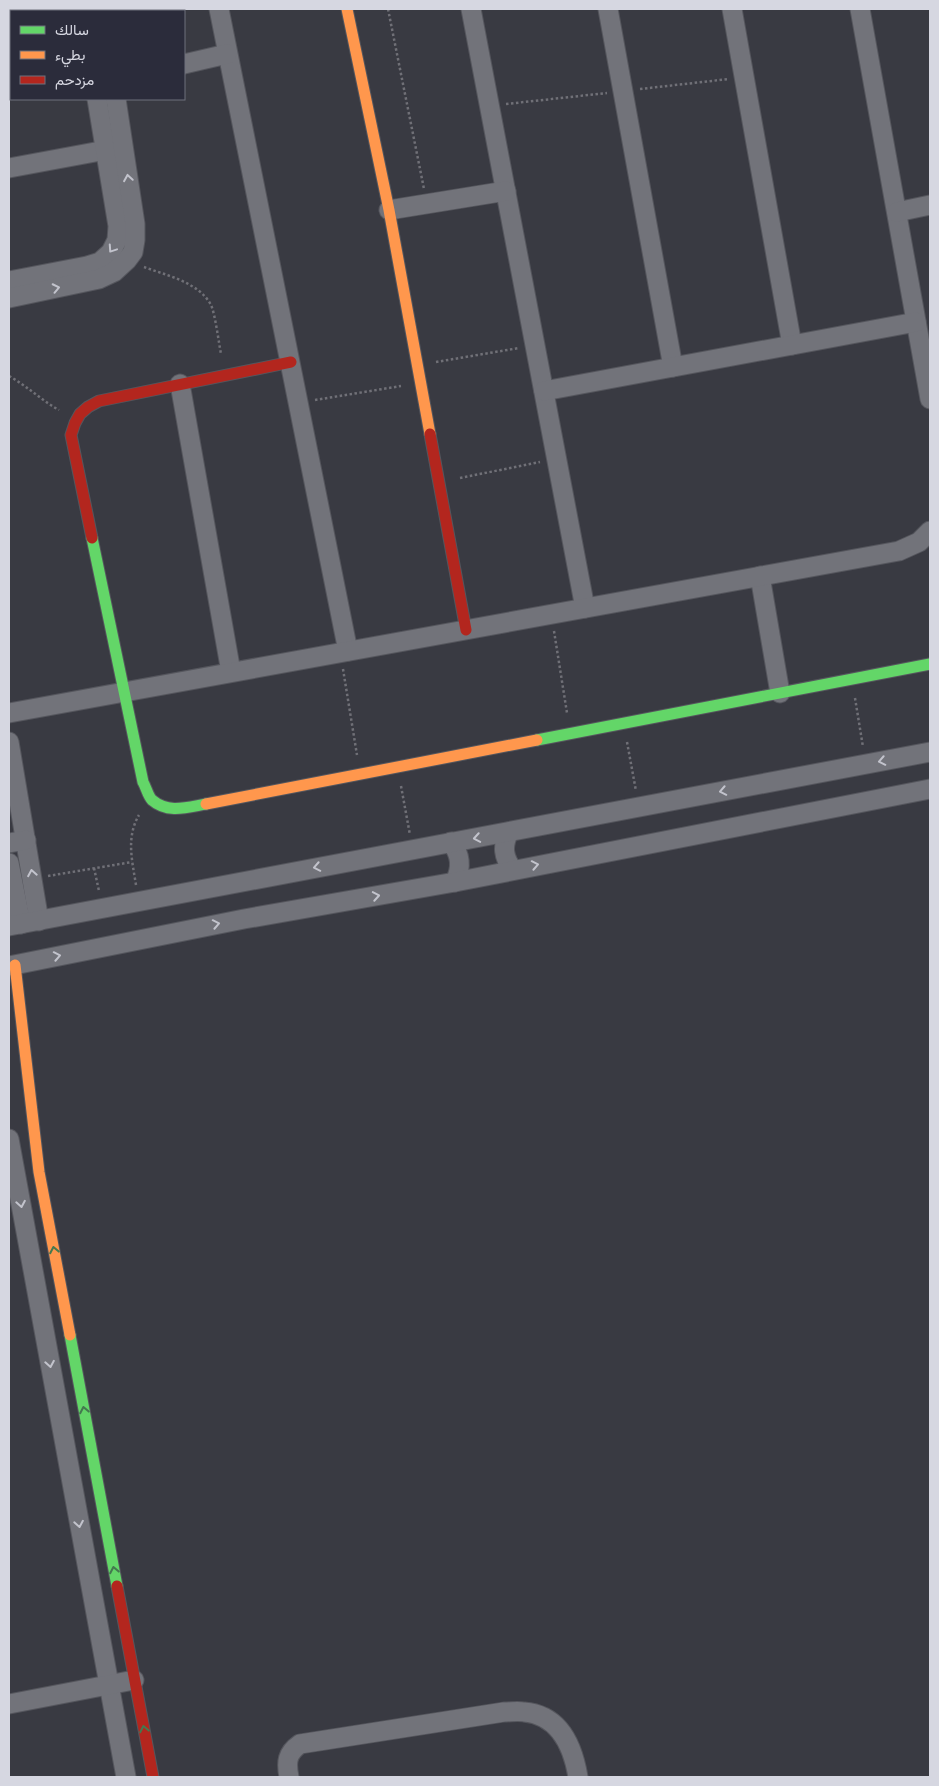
<svg xmlns="http://www.w3.org/2000/svg" width="939" height="1786" font-family="'DM Sans',Vazirmatn,sans-serif">
<style>
.lines{fill:none;stroke-linecap:round;stroke-linejoin:round}
.street-casing{stroke:#55565d;stroke-width:21}
.fast-casing{stroke:#55565d;stroke-width:13}
.slow-casing{stroke:#55565d;stroke-width:13}
.jam-casing{stroke:#55565d;stroke-width:13}
.path{stroke:#707077;stroke-width:2.5;stroke-dasharray:2.5 2.5;stroke-linecap:butt}
.street{stroke:#72737a;stroke-width:19}
.fast{stroke:#63d668;stroke-width:11}
.slow{stroke:#ff974d;stroke-width:11}
.jam{stroke:#b3261e;stroke-width:11}
.oneway{stroke:#c2c3cc}
.oneway2{stroke:#44784f}
</style>
<rect width="100%" height="100%" fill="#393a42"/>
<g class="lines">
<!-- street casing -->
<g class="street-casing">
<g id="street">
<path d="M80,9L81,11"/>
<path d="M99,9V11"/>
<path d="M219,9L348,651"/>
<path d="M471,9L585,608"/>
<path d="M608,9L673,367"/>
<path d="M732,9L792,345"/>
<path d="M860,9L930,399"/>
<path d="M9,48H11"/>
<path d="M184,64L227,54"/>
<path d="M9,168L106,150"/>
<path d="M389,210L506,191"/>
<path d="M897,212L930,205"/>
<path d="M9,281L87,266L100,262L111,252L117,240L118,226L97,99"/>
<path d="M9,298L99,279L114,272L127,260L133,252L135,240V224L116,99"/>
<path d="M180,384L231,672"/>
<path d="M544,391L916,322"/>
<path d="M760,576L780,693"/>
<path d="M9,713L899,551L919,542L930,531"/>
<path d="M9,742L39,921"/>
<path d="M509,832C502,846 503,857 513,870"/>
<path d="M451,842C461,855 462,867 455,882"/>
<path d="M9,843L26,840"/>
<path d="M9,863L21,924"/>
<path d="M9,926L930,752"/>
<path d="M9,966L244,919L455,882L930,789"/>
<path d="M9,1139L126,1777"/>
<path d="M9,1704L134,1680"/>
<path d="M289,1777C286,1762 287,1753 300,1744L504,1712C511,1712 518,1711 524,1712C560,1715 573,1747 578,1777"/>
</g>
</g>
<!-- fast casing -->
<g class="fast-casing">
<g id="fast">
<path d="M92,538L143,782C146,787 148,796 152,800C168,814 188,807 206,804"/>
<path d="M537,740L930,664"/>
<path d="M70,1335L117,1586"/>
</g>
</g>
<!-- slow casing -->
<g class="slow-casing">
<g id="slow">
<path d="M347,9L389,210L430,434"/>
<path d="M206,804L537,740"/>
<path d="M15,965L39,1172L70,1335"/>
</g>
</g>
<!-- jam casing -->
<g class="jam-casing">
<g id="jam">
<path d="M430,434L466,630"/>
<path d="M92,538L71,435L75,423L80,414L88,407L99,401L291,362"/>
<path d="M117,1586L153,1777"/>
</g>
</g>
<!-- path -->
<g class="path">
<path d="M388,9L424,189"/>
<path d="M640,89L729,79"/>
<path d="M506,104L607,93"/>
<path d="M144,267C165,275 199,282 211,305C215,313 219,344 221,354"/>
<path d="M436,362L519,348"/>
<path d="M9,376C27,386 41,400 59,410"/>
<path d="M315,400L401,386"/>
<path d="M460,478L540,462"/>
<path d="M554,631L567,713"/>
<path d="M343,669L357,755"/>
<path d="M855,698L863,747"/>
<path d="M627,742L636,791"/>
<path d="M401,786L410,835"/>
<path d="M94,868L99,891"/>
<path d="M48,876L132,862"/>
<path d="M136,885C132,860 126,837 139,815"/>
</g>
<!-- street -->
<use href="#street" class="street"/>
<!-- fast -->
<use href="#fast" class="fast"/>
<!-- slow -->
<use href="#slow" class="slow"/>
<!-- jam -->
<use href="#jam" class="jam"/>
</g>
<!-- one-way arrows -->
<defs><path id="oneway-chevron" d="M-2-3.5L2.5 0L-2 3.5" fill="none" stroke-width="1.6" stroke-linecap="round" stroke-linejoin="round" transform="scale(1.25)"/></defs>
<g class="oneway">
<use href="#oneway-chevron" transform="translate(128 178) rotate(-99)"/>
<use href="#oneway-chevron" transform="translate(112 249) rotate(124)"/>
<use href="#oneway-chevron" transform="translate(56 288) rotate(-12)"/>
<use href="#oneway-chevron" transform="translate(882 761) rotate(169)"/>
<use href="#oneway-chevron" transform="translate(723 791) rotate(169)"/>
<use href="#oneway-chevron" transform="translate(477 838) rotate(170)"/>
<use href="#oneway-chevron" transform="translate(535 865) rotate(-11)"/>
<use href="#oneway-chevron" transform="translate(317 867) rotate(169)"/>
<use href="#oneway-chevron" transform="translate(32 873) rotate(-100)"/>
<use href="#oneway-chevron" transform="translate(376 896) rotate(-10)"/>
<use href="#oneway-chevron" transform="translate(216 924) rotate(-11)"/>
<use href="#oneway-chevron" transform="translate(57 956) rotate(-11)"/>
<use href="#oneway-chevron" transform="translate(21 1204) rotate(80)"/>
<use href="#oneway-chevron" transform="translate(50 1364) rotate(80)"/>
<use href="#oneway-chevron" transform="translate(79 1524) rotate(80)"/>
</g>
<g class="oneway2">
<use href="#oneway-chevron" transform="translate(54 1250) rotate(-101)"/>
<use href="#oneway-chevron" transform="translate(84 1410) rotate(-101)"/>
<use href="#oneway-chevron" transform="translate(114 1570) rotate(-101)"/>
<use href="#oneway-chevron" transform="translate(144 1729) rotate(-101)"/>
</g>
<!-- border -->
<rect width="939" height="1786" fill="none" stroke="#d6d7e1" stroke-width="20"/>
<!-- legend -->
<rect x="10" y="10" width="175" height="90" fill="#2b2c3b" stroke="#6f707d"/>
<rect x="20" y="26" width="25" height="8" fill="#63d668" stroke="#6f707d"/>
<text x="55" y="35" font-size="15" fill="#d6d7e1">سالك</text>
<rect x="20" y="51" width="25" height="8" fill="#ff974d" stroke="#6f707d"/>
<text x="55" y="60" font-size="15" fill="#d6d7e1">بطيء</text>
<rect x="20" y="76" width="25" height="8" fill="#b3261e" stroke="#6f707d"/>
<text x="55" y="85" font-size="15" fill="#d6d7e1">مزدحم</text>
</svg>
